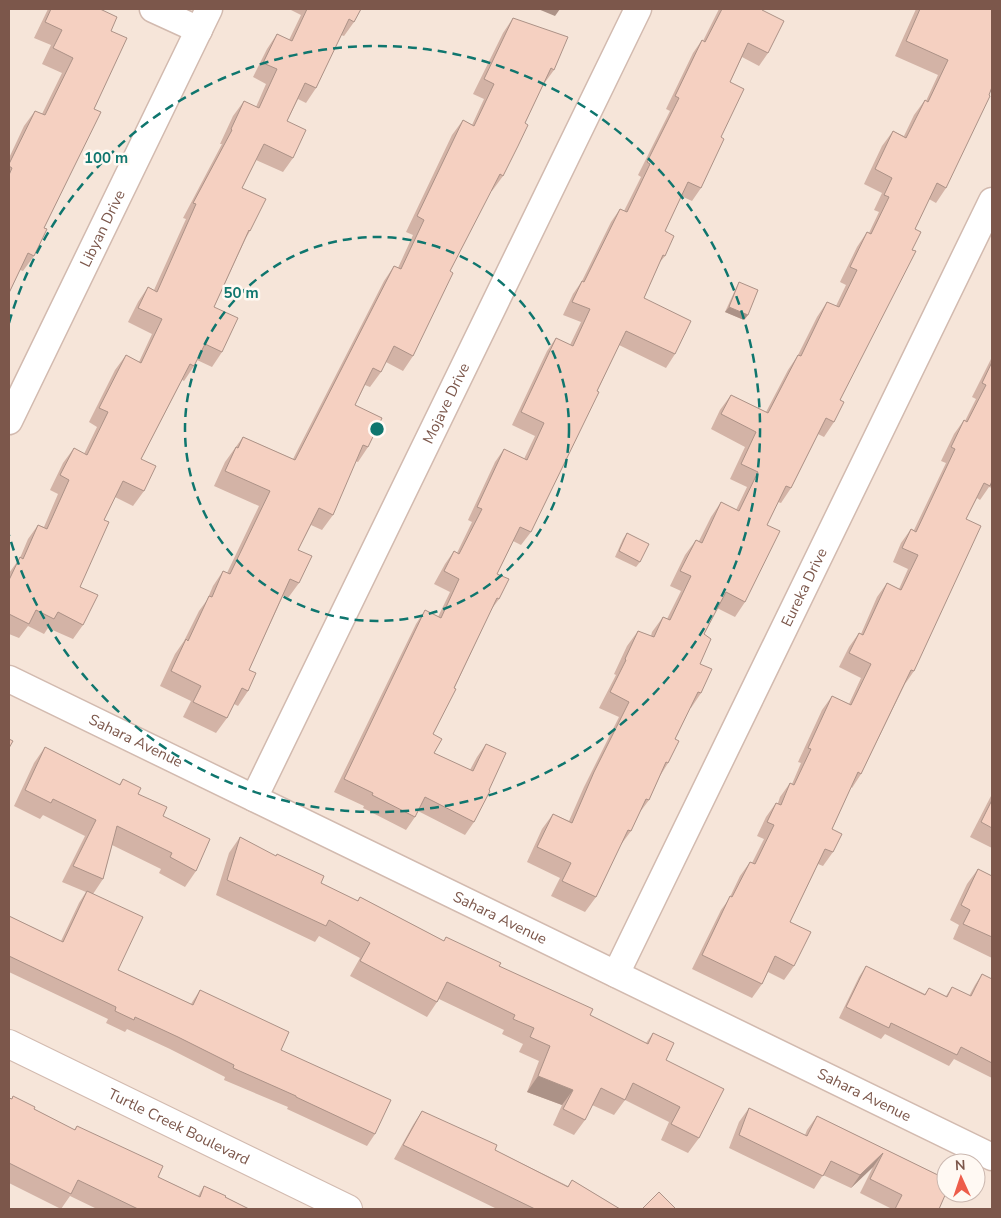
<svg xmlns="http://www.w3.org/2000/svg" width="1001" height="1218" font-family="'Nunito Sans',sans-serif">
<style>
.residential{fill:#f6e5d9;fill-rule:evenodd}
.lines{fill:none;stroke-linecap:round;stroke-linejoin:round}
.minor-casing{stroke:#d2baaf;stroke-width:29}
.tertiary-casing{stroke:#d2baaf;stroke-width:30}
.minor{stroke:#fff;stroke-width:26}
.tertiary{stroke:#fff;stroke-width:28}
.wall{fill:#d3b3a6}
.shaded-wall{fill:#ac9287}
.building{fill:#f5d0c1;stroke:#ac9287}
.ring{fill:none;stroke:#0f766e;stroke-width:2.5;stroke-dasharray:9 6}
.labels{text-anchor:middle;stroke-width:5;stroke-linejoin:round;paint-order:stroke}
.street-label{font-size:15px;fill:#7c574b;stroke:#fff9f3}
.centre{fill:#0f766e;stroke:#fff9f3;stroke-width:2.5}
.ring-label{font-size:15px;text-anchor:middle;font-weight:bold;fill:#0f766e;stroke:#fff9f3;stroke-width:5;stroke-linejoin:round;paint-order:stroke}
</style>
<rect width="100%" height="100%" fill="#fef4eb"/>
<!-- residential -->
<path class="residential" d="M9,9H992V1209H9ZM946,1163H976V1193H946Z"/>
<g class="lines">
<!-- minor casing -->
<g class="minor-casing">
<g id="minor">
<path d="M153,9L199,30"/>
<path id="s1" d="M9,421L209,9"/>
<path id="s2" d="M9,679L992,1157"/>
<path id="s3" d="M254,798L638,9"/>
<path id="s4" d="M616,974L992,201"/>
</g>
</g>
<!-- tertiary casing -->
<g class="tertiary-casing">
<g id="tertiary">
<path id="s5" d="M9,1044L348,1209"/>
</g>
</g>
<!-- minor -->
<use href="#minor" class="minor"/>
<!-- tertiary -->
<use href="#tertiary" class="tertiary"/>
</g>
<!-- wall -->
<g class="wall">
<path d="M48,9H100L111,31L94,109L44,228L34,256L23,271L20,270L9,293V158L24,126L35,111L42,114L62,73L42,64L51,45L34,38Z"/>
<path d="M289,9H361L354,22L344,36L341,35L316,88L306,103L298,99L287,121L293,158L283,172L256,160L242,188L250,231L246,238L214,307L222,352L212,367L197,360L194,366L184,381L182,380L141,459L144,491L133,506L115,497L104,520L80,587L83,625L73,639L48,628L44,634L28,626L19,638L9,634V573L20,558L28,539L38,525L44,527L58,494L50,490L63,463L74,448L84,454L97,427L89,422L115,370L126,355L139,362L152,334L128,322L138,302L148,287L154,290L186,219L183,218L222,144H220L233,116L244,101L256,107L266,84L253,77L267,49L277,34L289,40L301,15Z"/>
<path d="M719,9H763L762,10L768,53L759,66L742,57L730,82L721,137L701,188L692,201L681,196L665,231V256L660,262L644,298L675,354L666,368L619,345L531,532L521,545L513,541L497,574L499,599L491,610L433,734L434,753L470,770L477,757L486,744L474,822L465,835L418,811L415,817L406,830L363,808L364,806L334,792L416,624L425,610L438,617L450,592L434,584L445,564L454,551L457,553L472,522L468,520L495,462L504,449L524,459L535,436L512,425L547,351L556,338L570,345L581,322L563,315L573,294L582,281L611,222L620,209L624,211L641,177L638,175L670,111L666,109L693,53L702,40L703,41Z"/>
<path d="M916,9H992L946,188L936,203L929,199L915,229L912,250L840,400L834,422L824,437L818,434L791,488L781,503L778,502L767,525L745,602L735,617L717,608L704,634L700,664L701,693L691,708H690L675,739L668,763L660,776L649,800L640,812L631,831L620,846L596,897L585,912L551,896L560,878L527,862L542,829L553,814L569,821L584,787L619,717L599,708L616,675L614,674L627,646L638,631L651,636L652,632L663,617L667,619L681,591L670,586L685,555L696,540L699,541L711,517L721,502L736,510L747,487L730,479L745,447L711,429L720,410L731,395L766,412L788,370L798,355L817,317L827,302L836,306L846,285L840,282L857,247L867,232L869,233L879,212L874,210L882,193L864,184L882,146L893,131L904,136L914,115L925,100L926,101L938,75L895,56Z"/>
<path d="M513,18L554,70L543,85L525,123L503,176L492,191L491,190L450,271L413,356L403,371L386,362L381,372L370,387L365,385L355,405L368,447L358,462L355,461L333,515L322,530L311,525L298,550L299,583L288,598L283,596L249,670L248,691L238,706L234,704L227,718L216,733L183,717L191,701L160,686L175,654L184,641L199,611L207,600L213,586L223,571L227,573L259,506L214,486L225,462L243,437L293,459L384,281L394,266L398,268L413,235L406,232L452,135L463,120L472,125L484,99L473,94L503,33Z"/>
<path d="M739,282L748,315L744,320L725,312L736,288Z"/>
<path d="M992,357V488L989,487L980,500L977,498L966,519L914,671L905,684L861,774L852,788L851,787L832,829L833,852L823,866L818,864L790,922L794,966L784,980L768,972L762,984L752,998L692,969L721,910L729,899L740,876L750,862L752,863L764,839L757,836L766,817L776,803H778L780,797L790,783L792,784L801,763L798,762L822,710L832,696L849,704L861,678L839,667L849,647L859,633L861,634L877,597L887,583L899,589L908,569L893,562L901,543L911,529L914,530L946,463L941,461L954,434L964,420L965,421L976,399L972,397Z"/>
<path d="M627,533L640,562L636,567L615,557L623,539Z"/>
<path d="M45,747L119,785L123,779L163,816L196,871L185,887L159,873L161,869L112,845L103,879L93,894L118,970L191,1004L200,990L281,1050L375,1134L367,1146L287,1109L288,1107L224,1080L225,1077L170,1049L127,1029L125,1032L106,1023L108,1019L9,972V916L61,941L79,903L86,892L62,882L85,836L43,815L40,819L14,806L34,763Z"/>
<path d="M992,794V848L970,837Z"/>
<path d="M240,837L321,883L357,901L360,897L444,941L446,937L590,1015L646,1043L653,1033L699,1138L688,1153L661,1140L669,1122L625,1100L614,1115L592,1105L585,1120L574,1135L553,1125L562,1105L527,1092L539,1061L519,1052L523,1044L502,1034L504,1030L439,999L427,1017L350,976L360,958L319,936L315,942L216,895L229,853Z"/>
<path d="M978,869L992,876V958L953,939L959,925L950,920L967,884Z"/>
<path d="M866,966L925,994L929,988L946,996L952,987L969,996L975,985L982,974L992,979V1078L954,1059L949,1066L885,1034L881,1039L839,1018L859,977Z"/>
<path d="M9,1098L34,1109L74,1130L77,1126L158,1177L198,1196L204,1186L249,1209H97L70,1196L61,1209L9,1183Z"/>
<path d="M749,1108L805,1135L807,1130L817,1116L946,1179L939,1209H892L860,1193L873,1167L851,1188L823,1175L814,1189L729,1148L739,1122Z"/>
<path d="M422,1111L495,1150L568,1186L572,1180L620,1209H497L394,1159L413,1125Z"/>
</g>
<!-- shaded-wall -->
<g class="shaded-wall">
<path d="M538,9H560L555,16Z"/>
<path d="M729,307L748,315L744,320L725,312Z"/>
<path d="M538,1076L573,1090L562,1105L527,1092Z"/>
<path d="M883,1153L873,1167L851,1188L860,1175Z"/>
</g>
<!-- building -->
<g class="building">
<path d="M51,9H100L117,17L111,31L127,38L94,109L101,112L44,228L47,229L34,256L28,253L9,293V175L12,168L9,166V164L35,111L45,115L73,58L53,48L62,30L45,22Z"/>
<path d="M307,9H361L354,22L349,19L316,88L305,83L287,121L306,130L293,158L264,144L242,188L266,199L250,231L249,230L214,307L238,318L222,352L205,344L194,366L190,364L141,459L156,466L144,491L123,481L104,520L109,522L80,587L98,595L83,625L58,612L54,619L36,610L29,624L9,614V580L20,557L23,559L38,525L47,529L69,480L60,475L74,448L87,455L108,412L99,408L126,355L141,363L162,319L138,308L148,287L157,292L196,204L193,203L232,130L231,129L244,101L259,108L277,69L263,63L277,34L292,41Z"/>
<path d="M722,9H763L762,10L784,21L768,53L748,43L730,82L744,89L721,137L724,139L701,188L688,182L665,231L674,236L665,256L663,255L644,298L691,321L675,354L626,331L597,391L599,392L531,532L520,527L497,574L509,579L499,599L497,598L454,688L456,689L433,734L442,739L434,753L473,771L486,744L506,753L489,790L490,791L474,822L425,797L415,817L372,795L373,793L344,779L425,610L441,618L459,579L444,571L454,551L459,554L482,509L477,507L504,449L527,460L544,423L521,412L556,338L573,346L590,309L572,302L582,281L584,282L620,209L627,212L650,164L647,162L679,98L675,96L702,40L705,42Z"/>
<path d="M920,9H992V87L989,95L990,96L946,188L937,183L915,229L921,232L912,250L916,251L840,400L844,402L834,422L826,418L791,488L786,486L767,525L780,531L745,602L726,592L704,634L711,639L700,664L712,669L701,693L698,692L675,739L679,741L668,763L666,762L649,800L646,799L631,831L628,830L596,897L562,881L571,863L537,847L553,814L572,823L594,772L629,702L610,692L626,660L625,659L638,631L654,637L663,617L670,620L691,576L680,571L696,540L702,543L721,502L739,511L758,472L741,464L756,432L721,414L731,395L768,413L798,355L801,356L827,302L839,307L857,270L850,267L867,232L871,234L889,197L884,195L892,178L875,169L893,131L906,138L925,100L928,102L948,60L906,41Z"/>
<path d="M513,18L568,37L554,70L551,68L525,123L528,125L518,146L503,176L500,174L450,271L453,273L413,356L394,346L381,372L373,368L364,386L355,405L382,418L368,447L363,445L333,515L319,508L298,550L312,556L299,583L290,579L249,670L256,673L248,691L242,688L227,718L193,702L201,686L171,671L186,639L188,641L209,596L212,597L223,571L230,574L270,491L225,471L236,447L238,448L243,437L295,460L394,266L401,269L424,220L417,216L463,120L474,126L494,84L484,79Z"/>
<path d="M739,282L758,290L748,315L729,307Z"/>
<path d="M992,362V481L990,486L984,483L966,519L981,526L914,671L911,670L861,774L858,772L832,829L842,834L833,852L825,849L790,922L811,932L794,966L775,956L762,984L702,955L730,896L732,897L750,862L755,864L774,825L767,822L776,803L781,805L790,783L794,785L811,749L808,748L832,696L851,705L871,664L849,653L859,633L863,635L887,583L901,590L918,555L902,548L911,529L916,532L955,449L951,447L964,420L967,422L986,385L982,383Z"/>
<path d="M627,533L649,544L640,562L619,551Z"/>
<path d="M9,739L13,741L9,748Z"/>
<path d="M45,747L120,785L123,779L141,788L138,794L167,807L163,816L210,839L196,871L170,857L172,853L117,826L103,879L73,866L96,820L53,799L51,803L25,790Z"/>
<path d="M992,800V828L981,822Z"/>
<path d="M240,837L276,856L277,854L324,876L321,883L358,901L360,897L444,941L446,937L501,963L499,966L593,1009L590,1015L648,1044L653,1033L674,1043L666,1060L724,1089L699,1138L671,1124L680,1107L633,1083L625,1100L601,1088L585,1120L563,1109L573,1090L538,1076L550,1046L530,1037L534,1028L513,1019L515,1015L447,982L437,1002L360,961L370,943L329,920L326,926L227,880Z"/>
<path d="M978,869L992,876V937L963,924L970,910L961,905Z"/>
<path d="M87,891L143,917L118,970L193,1005L200,990L289,1032L281,1050L391,1100L375,1134L296,1097V1096L233,1068L234,1065L178,1037L135,1017L134,1020L115,1011L116,1007L9,956V916L63,942Z"/>
<path d="M866,966L925,995L929,988L947,997L952,987L971,996L982,974L992,979V1063L961,1047L957,1055L891,1023L889,1028L846,1007Z"/>
<path d="M13,1096L35,1107L34,1109L75,1130L77,1126L163,1166L158,1177L200,1197L204,1186L226,1196L225,1197L249,1209H138L78,1180L71,1194L9,1163V1098L12,1099Z"/>
<path d="M749,1108L807,1136L817,1116L946,1179V1193L939,1209H895L902,1195L870,1179L883,1153L860,1175L831,1161L823,1176L739,1135Z"/>
<path d="M422,1111L497,1145L495,1150L568,1187L572,1180L620,1209H535L403,1145Z"/>
<path d="M659,1192L676,1209H642Z"/>
</g>
<!-- distance rings -->
<g class="ring">
<circle cx="377" cy="429" r="192"/>
<path d="M9 323A383 383 0 1 1 9 535"/>
</g>
<g class="labels">
<!-- street labels -->
<g class="street-label">
<text dy="5" stroke="none"><textPath href="#s1" startOffset="214">Libyan Drive</textPath></text>
<text dy="5" stroke="none"><textPath href="#s3" startOffset="439">Mojave Drive</textPath></text>
<text dy="5" stroke="none"><textPath href="#s4" startOffset="430">Eureka Drive</textPath></text>
<text dy="5" stroke="none"><textPath href="#s2" startOffset="141">Sahara Avenue</textPath></text>
<text dy="5" stroke="none"><textPath href="#s2" startOffset="546">Sahara Avenue</textPath></text>
<text dy="5" stroke="none"><textPath href="#s2" startOffset="951">Sahara Avenue</textPath></text>
<text dy="5" stroke="none"><textPath href="#s5" startOffset="189">Turtle Creek Boulevard</textPath></text>
</g>
</g>
<circle cx="377" cy="429" r="8" class="centre"/>
<g class="ring-label">
<text x="106" y="163">100 m</text>
<text x="241" y="298">50 m</text>
</g>
<!-- border -->
<rect width="1001" height="1218" fill="none" stroke="#7c574b" stroke-width="20"/>
<!-- north arrow -->
<g transform="translate(961 1178) rotate(357)"><circle r="24" fill="#fff9f3" stroke="#cbb8b0"/>
<path d="M0-4L9 19L0 12L-9 19Z" fill="#ed5d4b"/>
<text y="-8" font-size="14" font-weight="bold" text-anchor="middle" fill="#7c574b">N</text>
</g>
</svg>
